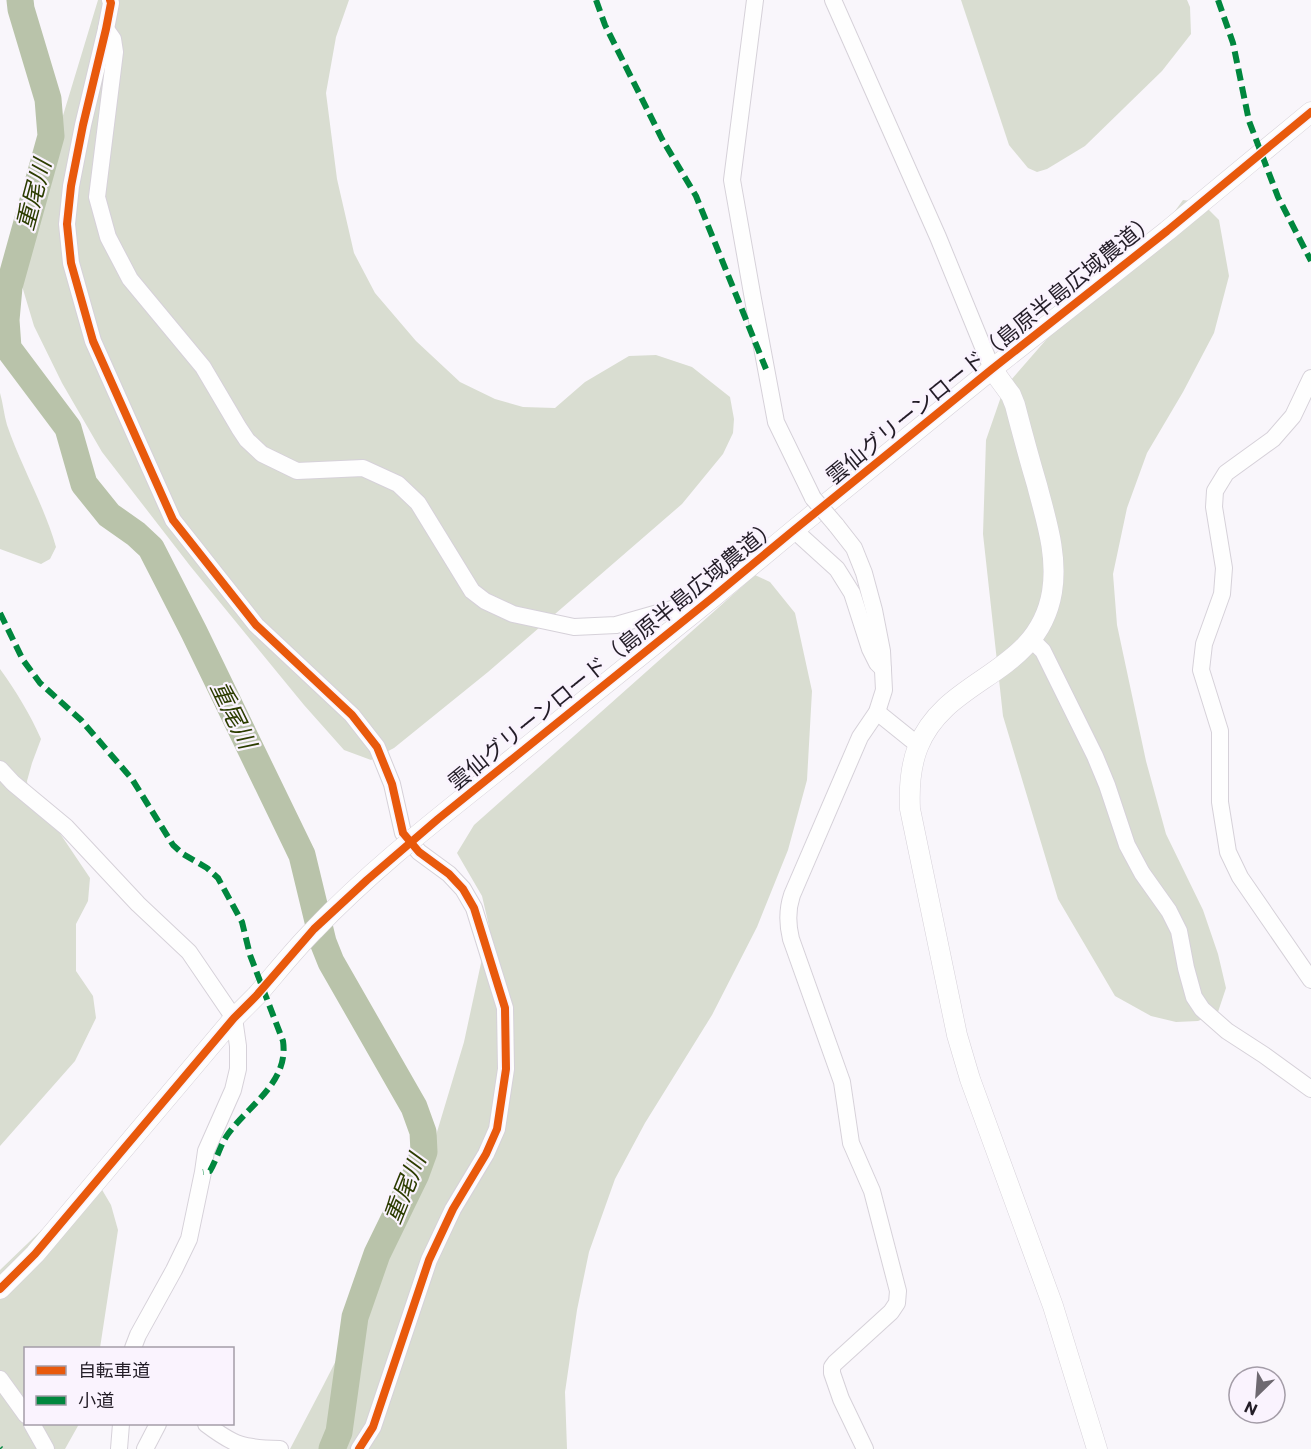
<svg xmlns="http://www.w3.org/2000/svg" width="1311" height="1449" font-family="Commissioner,'Noto Sans JP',sans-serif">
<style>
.green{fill:#d9ddd1}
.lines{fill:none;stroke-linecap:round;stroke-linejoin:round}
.river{stroke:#b9c3aa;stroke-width:27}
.minor-casing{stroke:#d6d1d9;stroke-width:18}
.tertiary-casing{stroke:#d6d1d9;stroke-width:21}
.minor{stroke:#fefefe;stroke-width:16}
.tertiary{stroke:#fefefe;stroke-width:20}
.minor-bridge-casing{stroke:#d6d1d9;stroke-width:18;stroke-linecap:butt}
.tertiary-bridge-casing{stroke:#d6d1d9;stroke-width:21;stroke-linecap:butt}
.minor-bridge{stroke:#fefefe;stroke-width:16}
.tertiary-bridge{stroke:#fefefe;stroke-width:20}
.quiet{stroke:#00873e;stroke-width:6;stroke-dasharray:12 6;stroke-linecap:butt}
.cycleway-casing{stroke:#faf3fe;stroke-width:11}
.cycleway{stroke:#e8590c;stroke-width:8}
.labels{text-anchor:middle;stroke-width:4.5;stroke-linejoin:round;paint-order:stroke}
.street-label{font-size:22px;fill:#231d27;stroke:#faf3fe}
.water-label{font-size:24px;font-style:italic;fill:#2c3d00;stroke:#faf3fe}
</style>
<rect width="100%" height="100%" fill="#f9f6fb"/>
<!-- green -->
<g class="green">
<path d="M98,0H349L336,37L326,93L337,179L354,253L375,293L416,341L460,382L495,399L523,407L555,408L585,382L629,356L656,355L692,367L730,397L734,419L733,433L723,454L682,504L488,672L394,748L371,760L344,750L304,705L191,567L102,452L62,383L34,326L22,286L28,231Z"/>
<path d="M961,0H1187L1190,7L1191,34L1162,71L1085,146L1047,169L1037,172L1028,168L1009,145Z"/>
<path d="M1183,200L1201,202L1219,220L1229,276L1214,333L1183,392L1147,453L1127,508L1113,574L1117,625L1146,761L1166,834L1203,910L1218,954L1226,988L1218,1012L1198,1021L1176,1022L1151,1016L1115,996L1058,899L1003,716L983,534L986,440L1004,388L1100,278L1167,222Z"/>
<path d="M0,393C3,403 4,415 7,425C21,466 44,505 56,547L50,559L41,564L0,549Z"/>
<path d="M755,575L770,582L795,613L812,691L807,780L788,850L757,927L712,1015L645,1123L615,1179L589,1252L577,1310L565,1392L567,1449H290L323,1386L388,1259L428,1162L464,1042L489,926L482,896L457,853L474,825Z"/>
<path d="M0,669C16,691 30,714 41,739L32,763L27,781L29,795L35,811L59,832L90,878L88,901L76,924V971L93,996L96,1018L75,1061L0,1146Z"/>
<path d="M101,1188L111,1205L118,1230L100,1348H26V1424H79L65,1449H0V1270L80,1193Z"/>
</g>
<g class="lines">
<!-- river -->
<path class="river" d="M20,0L21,9L48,99L51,136L9,287L6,320L8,348L68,428L84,484L109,515L136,534L151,548L194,632L302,855L323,942L331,962L414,1107L423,1132L424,1152L416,1174L377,1254L355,1317L339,1432L332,1449"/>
<!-- minor casing -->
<g class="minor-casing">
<g id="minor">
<path d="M110,0L111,3L106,29L83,125L71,186L67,224L71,263L93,341L173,520L256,625L352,715L377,747L392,784L403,833L419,852L449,874L463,889L474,908L505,1008L506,1069L497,1129L486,1154L453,1209L429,1260L373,1427L359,1449"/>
<path d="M755,0L732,180L753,299L776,422L813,498"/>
<path d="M833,0L938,237L992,369"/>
<path d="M106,29L113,39L115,52L97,197L108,237L130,279L203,367L239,428L247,440L262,454L297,471L363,468L398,484L418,503L472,591L485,601L513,614L574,627L616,625L707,599"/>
<path d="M1311,378L1293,416L1273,439L1226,473L1215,491L1214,507L1224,568L1222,594L1204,644L1201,670L1220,731V802L1228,852L1240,877L1311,980"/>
<path d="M836,525L854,548L864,573L874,610L882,651L884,690L877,712L860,737L792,895C787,910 787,923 791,939L842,1082L851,1143L872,1191L898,1291L897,1303L891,1312L835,1363L832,1367V1373L841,1399L865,1449"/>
<path d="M794,530L837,569L852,593L870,649L877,663L883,669"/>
<path d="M1031,639L1043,651L1095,756L1107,785L1127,845L1142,873L1169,911L1179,931L1186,968L1194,997L1202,1009L1227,1031L1264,1055L1311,1089"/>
<path d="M877,712L918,745"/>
<path d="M0,769L13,783L66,827L138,904L189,952L234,1018L238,1046V1069L233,1090L206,1151L203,1172L189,1239L174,1270L138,1335L133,1348"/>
<path d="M0,1379L26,1415"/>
<path d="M32,1424L46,1449"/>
<path d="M206,1424C235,1446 243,1448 280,1449"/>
<path d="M119,1449L121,1424"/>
<path d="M145,1449L158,1424"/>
</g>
</g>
<!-- tertiary casing -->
<g class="tertiary-casing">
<g id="tertiary">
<path d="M992,369L1011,395L1015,405C1022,432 1029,458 1037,485C1046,520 1058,555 1052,592C1038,676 946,676 918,747C910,767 909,788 910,809L957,1035L970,1079L1053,1306L1097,1449"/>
<path d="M507,763L712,598L794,530L992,369L1167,231L1311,112"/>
<path d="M0,1289L35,1254L234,1018L257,995"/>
</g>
</g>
<!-- minor -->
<use href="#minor" class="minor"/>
<!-- tertiary -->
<use href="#tertiary" class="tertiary"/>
<!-- minor-bridge casing -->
<g class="minor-bridge-casing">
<path id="minor-bridge" d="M813,498L836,525"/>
</g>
<!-- tertiary-bridge casing -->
<g class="tertiary-bridge-casing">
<path id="tertiary-bridge" d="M257,995C276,973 294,950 314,930C373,868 441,816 507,763"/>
</g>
<!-- minor-bridge -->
<use href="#minor-bridge" class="minor-bridge"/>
<!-- tertiary-bridge -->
<use href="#tertiary-bridge" class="tertiary-bridge"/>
<!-- quiet -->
<g class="quiet">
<path d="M596,0L605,25L662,139L696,196L766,369"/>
<path d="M1218,0L1233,43L1249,121L1278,197L1311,261"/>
<path d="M0,613L23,660L40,683L81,720L132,779L173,845L183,854L207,868L218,878L242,922L250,955L283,1041C289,1082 250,1104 228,1134C220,1145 217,1159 210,1171L203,1172"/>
<path d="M0,1448L1,1449"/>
</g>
<!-- cycleway casing -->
<g class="cycleway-casing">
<g id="cycleway">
<path d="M110,0L111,3L106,29L83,125L71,186L67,224L71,263L93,341L173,520L256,625L352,715L377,747L392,784L403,833L419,852L449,874L463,889L474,908L505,1008L506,1069L497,1129L486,1154L453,1209L429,1260L373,1427L359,1449"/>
<path d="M0,1289L35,1254L234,1018L257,995L314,929L367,880L438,819L712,598L794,530L992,369L1167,231L1311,112"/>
</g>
</g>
<!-- cycleway -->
<use href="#cycleway" class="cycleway"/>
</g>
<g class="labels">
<!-- street labels -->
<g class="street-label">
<text transform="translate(991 348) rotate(-39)" y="8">雲仙グリーンロード（島原半島広域農道）</text>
<text transform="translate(613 654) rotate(-39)" y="8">雲仙グリーンロード（島原半島広域農道）</text>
</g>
<!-- water labels -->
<g class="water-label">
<text transform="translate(34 195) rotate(-75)" y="8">重尾川</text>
<text transform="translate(233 715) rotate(64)" y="8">重尾川</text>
<text transform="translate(405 1189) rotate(-68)" y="8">重尾川</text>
</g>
</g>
<!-- legend -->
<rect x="24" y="1347" width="210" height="78" fill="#faf3fe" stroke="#a49da8" stroke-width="1.5"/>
<rect x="36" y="1366" width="30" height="9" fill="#e8590c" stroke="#a49da8" stroke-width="1.5"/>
<text x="78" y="1377" font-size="18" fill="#231d27">自転車道</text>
<rect x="36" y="1396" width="30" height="9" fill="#00873e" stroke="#a49da8" stroke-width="1.5"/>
<text x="78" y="1407" font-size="18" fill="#231d27">小道</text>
<!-- north arrow -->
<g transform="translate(1257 1395) rotate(205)"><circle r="28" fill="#faf3fe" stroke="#a49da8" stroke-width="1.5"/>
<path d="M0-4.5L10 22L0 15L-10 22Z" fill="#6e6971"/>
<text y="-9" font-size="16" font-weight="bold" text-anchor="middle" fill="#231d27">N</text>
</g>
</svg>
